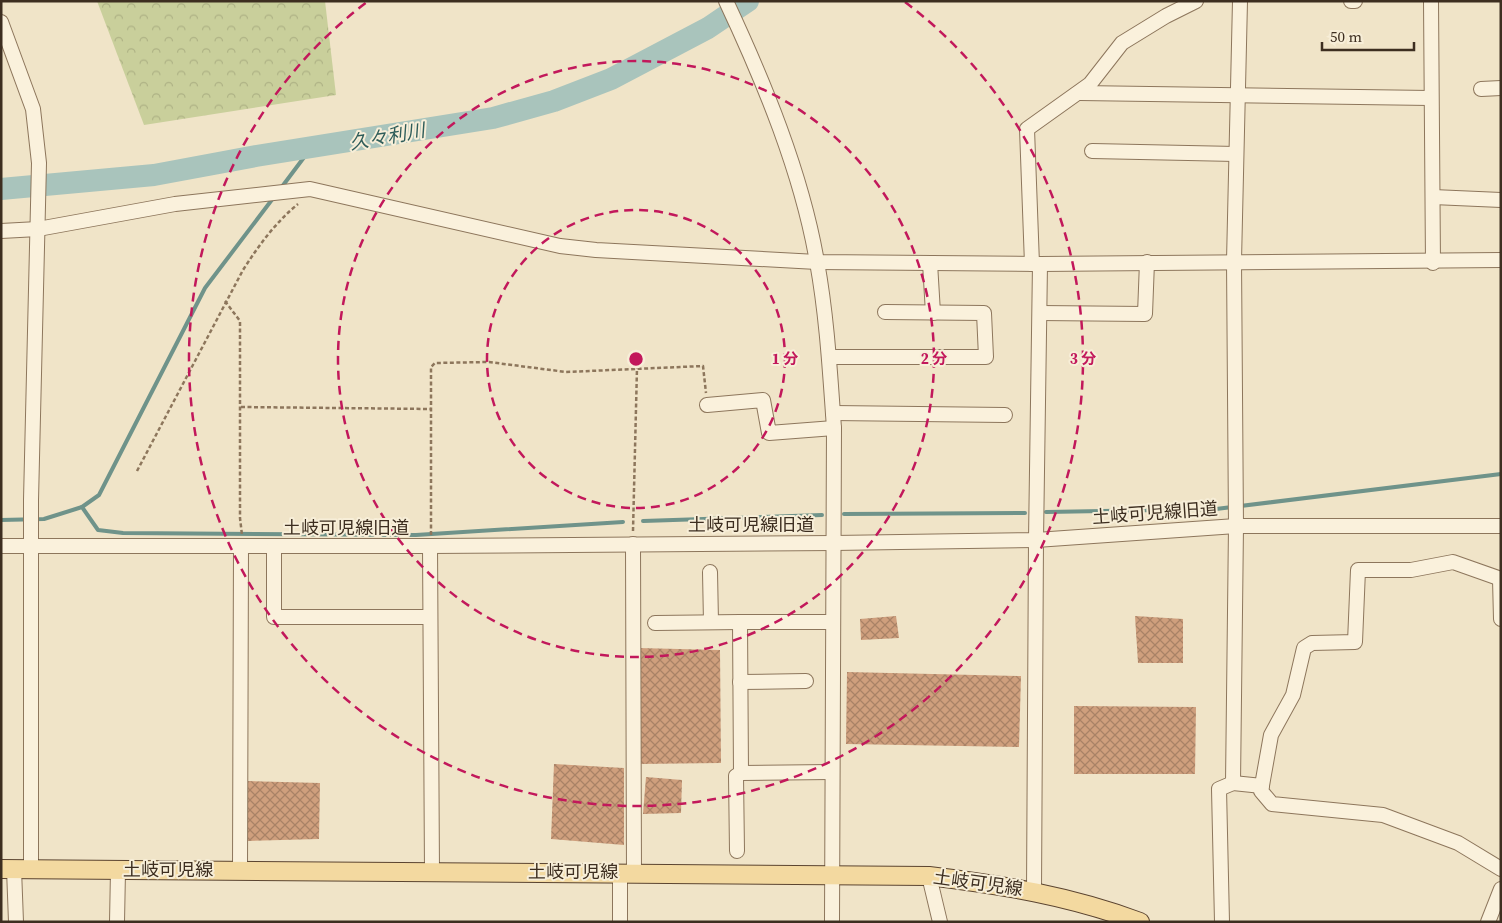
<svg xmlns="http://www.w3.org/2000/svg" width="1502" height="923" font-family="'Source Serif 4','Noto Sans JP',serif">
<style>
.forest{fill:url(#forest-crowns)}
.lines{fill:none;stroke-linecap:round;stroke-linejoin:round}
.stream{stroke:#6f938a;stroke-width:4}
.river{stroke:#a9c4bc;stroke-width:22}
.building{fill:url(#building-cross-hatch)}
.minor-casing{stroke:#8d765c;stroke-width:16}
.major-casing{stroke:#5b4430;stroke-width:20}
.path{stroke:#8d765c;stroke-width:2.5;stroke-dasharray:4 2.5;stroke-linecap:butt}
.minor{stroke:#faf1dc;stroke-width:14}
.major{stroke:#f3d9a0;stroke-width:18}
.ring{fill:none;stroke:#c2185b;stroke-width:2.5;stroke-dasharray:9 6}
.labels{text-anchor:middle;stroke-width:4;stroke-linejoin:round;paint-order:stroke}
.street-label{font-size:18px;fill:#3d2e20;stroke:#f7eed8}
.water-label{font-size:19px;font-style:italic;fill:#2f5d5a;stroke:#f7eed8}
.centre{fill:#c2185b;stroke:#f7eed8;stroke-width:2.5}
.ring-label{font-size:15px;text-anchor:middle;font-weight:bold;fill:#c2185b;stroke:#f7eed8;stroke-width:4;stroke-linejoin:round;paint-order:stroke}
</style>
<defs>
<pattern id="forest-crowns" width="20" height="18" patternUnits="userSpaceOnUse" patternTransform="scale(1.25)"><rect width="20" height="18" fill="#c9cf9b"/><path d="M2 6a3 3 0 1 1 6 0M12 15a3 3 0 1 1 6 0" fill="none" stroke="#aeb285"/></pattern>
<pattern id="building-cross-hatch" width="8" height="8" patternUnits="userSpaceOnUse" patternTransform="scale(1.25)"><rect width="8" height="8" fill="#cf9f7d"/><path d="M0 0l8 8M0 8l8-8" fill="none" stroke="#a98266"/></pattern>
</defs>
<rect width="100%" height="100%" fill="#f0e4c8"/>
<!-- forest -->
<path class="forest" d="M97,1H325L336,95L144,125Z"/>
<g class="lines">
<!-- stream -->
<g class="stream">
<path d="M281,188L311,148"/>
<path d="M82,507L99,495L205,288L274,197"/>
<path d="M1046,512L1216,509L1501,474"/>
<path d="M844,514L1025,513"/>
<path d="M1,520L44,519L82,507L98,530L123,533L416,535L623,522"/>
<path d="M643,521L822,515"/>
</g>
<!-- river -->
<path class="river" d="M1,189L154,175L256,156L493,118L554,101L611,79L708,28L748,1"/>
</g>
<!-- building -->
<g class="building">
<path d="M896,616L899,638L861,640L860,619Z"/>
<path d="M1135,616L1183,619V663H1138Z"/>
<path d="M638,648L720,650L721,763L639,764Z"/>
<path d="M847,672L1021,676L1019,747L846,744Z"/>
<path d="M1074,706L1196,707L1195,774H1074Z"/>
<path d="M554,764L624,768V845L551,839Z"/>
<path d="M646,777L682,780L681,813L643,814Z"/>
<path d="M247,781L320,783L319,839L247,841Z"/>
</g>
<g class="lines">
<!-- minor casing -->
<g class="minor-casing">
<g id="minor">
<path d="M726,1C764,82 802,174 817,262C827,317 830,373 834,428L832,922"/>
<path d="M1351,1H1355"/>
<path d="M1431,1L1433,263"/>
<path d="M1,22L33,109L39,163L31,500V868"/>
<path d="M1481,89L1501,88"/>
<path d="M1080,93L1430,98"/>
<path d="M1092,151L1236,154"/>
<path d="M1433,197L1501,200"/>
<path d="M1,231L38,229L175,204L310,189L560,246L596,250L817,262L1040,264L1501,260"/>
<path d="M930,263L933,313"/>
<path d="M1032,264L1027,129L1090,84L1122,43L1166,16L1196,1"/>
<path d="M1040,313L1145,314L1147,262"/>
<path d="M829,357H986L984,313L885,312"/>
<path d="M707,405L763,400L769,433L834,428"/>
<path d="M833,413L1005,415"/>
<path d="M633,544L634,873"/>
<path d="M1,546H430L834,543L1036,540L1236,526H1501"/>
<path d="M274,546V617H430"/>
<path d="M430,546L432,872"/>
<path d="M710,572L711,622"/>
<path d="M1500,579L1501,619"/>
<path d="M1501,579L1453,562L1411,570H1358L1355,642L1312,643L1304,648L1293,695L1271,735L1261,791L1272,804L1383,815L1458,843L1501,869"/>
<path d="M655,623L740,622"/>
<path d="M740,682L806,681"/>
<path d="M741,773L740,622H833"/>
<path d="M1233,783L1262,786"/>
<path d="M737,851L736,776L741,773L831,772"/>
<path d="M14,869L16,922"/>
<path d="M240,870L241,546"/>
<path d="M929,876L940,922"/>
<path d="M1034,891L1036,540L1040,264"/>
<path d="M117,922L118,871"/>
<path d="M620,922V872"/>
<path d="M1222,922L1219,789L1233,783L1236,526L1234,261L1240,1"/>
<path d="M1488,922L1501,889"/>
</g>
</g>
<!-- major casing -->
<g class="major-casing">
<path id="major" d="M1,869L929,876C1003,885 1070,896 1140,922"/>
</g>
<!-- path -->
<g class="path">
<path d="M225,301L240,321V518L242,535"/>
<path d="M241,407L431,409"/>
<path d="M137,471L243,270C259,245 275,223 298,204"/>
<path d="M633,531L637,368"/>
<path d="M431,535V367L435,363L489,362L566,372L703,366L706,393"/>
</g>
<!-- minor -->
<use href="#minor" class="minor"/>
<!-- major -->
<use href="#major" class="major"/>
</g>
<!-- distance rings -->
<g class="ring">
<circle cx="636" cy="359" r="149"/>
<circle cx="636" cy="359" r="298"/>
<path d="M905 2A447 447 0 1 1 367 2"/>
</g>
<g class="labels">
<!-- street labels -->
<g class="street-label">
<text transform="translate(1155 513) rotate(-4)" y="6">土岐可児線旧道</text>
<text x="751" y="531">土岐可児線旧道</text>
<text x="346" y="534">土岐可児線旧道</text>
<text x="168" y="876">土岐可児線</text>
<text x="573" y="878">土岐可児線</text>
<text transform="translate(978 883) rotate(8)" y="6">土岐可児線</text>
</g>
<!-- water labels -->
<g class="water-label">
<text transform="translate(387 136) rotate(-10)" y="7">久々利川</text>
</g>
</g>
<circle cx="636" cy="359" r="8" class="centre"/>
<g class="ring-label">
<text x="785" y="364">1 分</text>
<text x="934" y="364">2 分</text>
<text x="1083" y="364">3 分</text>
</g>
<!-- border -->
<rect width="1502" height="923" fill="none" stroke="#3d2e20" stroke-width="5"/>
<!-- scale -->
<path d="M1322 42v8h92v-8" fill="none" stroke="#3d2e20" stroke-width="2.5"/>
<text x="1330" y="42" font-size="15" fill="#3d2e20" stroke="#f7eed8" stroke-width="4" paint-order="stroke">50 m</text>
</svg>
